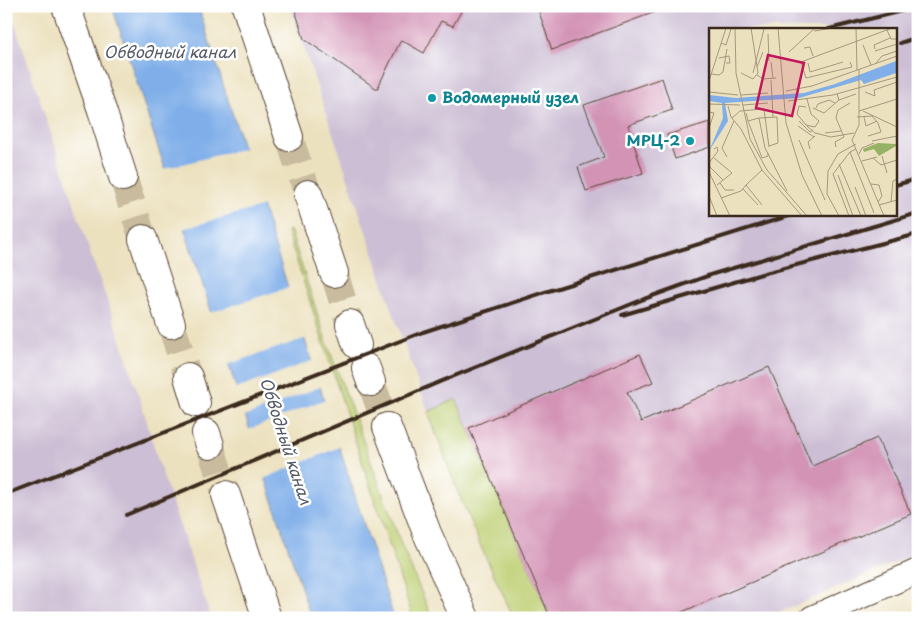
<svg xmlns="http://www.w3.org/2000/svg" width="924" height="624" font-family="'Playpen Sans',sans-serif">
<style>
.industrial{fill:#ccbed4;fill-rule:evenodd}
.green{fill:#bdcf72;stroke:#7c7c48}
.water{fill:#7faee9;stroke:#5d6c84}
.pier{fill:#ece1be}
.building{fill:#d393b5}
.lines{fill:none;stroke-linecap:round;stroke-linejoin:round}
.secondary-tunnel{stroke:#c9bc9e;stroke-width:28;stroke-dasharray:28 14;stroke-linecap:butt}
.street-casing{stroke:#564536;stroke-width:26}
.secondary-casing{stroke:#564536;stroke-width:30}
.street{stroke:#fff;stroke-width:24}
.secondary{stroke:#fff;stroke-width:28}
.rail{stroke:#3b2a1e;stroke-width:4}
.culture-dot{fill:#0f9aa8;stroke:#fff;stroke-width:2}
.labels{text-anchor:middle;stroke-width:5;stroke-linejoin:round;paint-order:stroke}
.culture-label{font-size:15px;font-weight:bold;fill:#0d838f;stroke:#fff;text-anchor:start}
.water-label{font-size:16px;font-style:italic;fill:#535865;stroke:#fff}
.inset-road{fill:none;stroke:#a5987e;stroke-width:1}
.view{fill:#c2185b;fill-opacity:0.15;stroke:#c2185b;stroke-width:2.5}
.inset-edge{fill:none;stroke:#3b2a1e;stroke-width:2.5}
</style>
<rect width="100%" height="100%" fill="#fff"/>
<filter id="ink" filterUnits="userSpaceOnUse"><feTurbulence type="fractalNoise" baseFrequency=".02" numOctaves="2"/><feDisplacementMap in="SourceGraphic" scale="10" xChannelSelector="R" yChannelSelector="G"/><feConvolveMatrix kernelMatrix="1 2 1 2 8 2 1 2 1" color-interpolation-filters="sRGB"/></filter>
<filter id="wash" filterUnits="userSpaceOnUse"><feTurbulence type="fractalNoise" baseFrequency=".0096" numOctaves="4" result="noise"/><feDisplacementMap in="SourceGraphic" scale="20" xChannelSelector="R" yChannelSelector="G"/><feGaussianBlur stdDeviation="1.12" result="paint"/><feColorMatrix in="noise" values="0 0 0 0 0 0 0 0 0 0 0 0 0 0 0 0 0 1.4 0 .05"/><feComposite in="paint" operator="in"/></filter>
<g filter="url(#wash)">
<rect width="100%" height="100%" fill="#ece1be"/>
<!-- industrial -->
<g class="industrial">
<path d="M6,6H9L91,255L121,340L147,422L159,464L211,618H6Z"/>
<path d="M290,6H918V553L767,618H540L437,436L396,321ZM710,29H895V214H710Z"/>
</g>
<!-- green -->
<g class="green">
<path d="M290,230L327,343L402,546L432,618H413L287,231Z"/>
<path d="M456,399L550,616L563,611L566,618H514L481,547L457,490L428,412Z"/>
</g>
<!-- water -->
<path class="water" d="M112,6H198L394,618H311Z"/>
<!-- pier -->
<g class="pier">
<path d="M246,148L264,206L182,229L163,169Z"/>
<path d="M290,287L307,338L226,365L209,313Z"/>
<path d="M314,360L322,386L244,417L234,390Z"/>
<path d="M326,399L342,446L263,479L248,430Z"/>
</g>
<g id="blocks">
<!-- building -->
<g class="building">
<path d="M294,6H464L453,26L441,21L424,53L401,40L377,89L304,39Z"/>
<path d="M537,6H665L666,8L552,50Z"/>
<path d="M662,78L672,110L628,125L643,173L586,191L578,167L604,157L584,105Z"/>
<path d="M710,122V147L675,159L667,135Z"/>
<path d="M640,354L653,382L627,392L641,422L769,367L812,466L877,438L911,514L668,618H566L563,611L550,617L469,428Z"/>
</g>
</g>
</g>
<g filter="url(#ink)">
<use href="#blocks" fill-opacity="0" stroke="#564536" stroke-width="1"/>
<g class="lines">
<!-- secondary-tunnel -->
<g class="secondary-tunnel">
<path d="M289,137L308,194"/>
<path d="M123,177L143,239"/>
<path d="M334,273L350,324"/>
<path d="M171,324L188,377"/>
<path d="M371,382L387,427"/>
<path d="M210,445L226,495"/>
</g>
<!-- street casing -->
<g class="street-casing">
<path id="street" d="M812,618L918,571"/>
</g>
<!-- secondary casing -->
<g class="secondary-casing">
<g id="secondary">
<path d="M66,6L102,110L123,177"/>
<path d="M246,6L289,137"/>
<path d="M308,194L334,273"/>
<path d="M143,239L171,324"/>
<path d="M350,324L357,345"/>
<path d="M366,368L371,382"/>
<path d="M188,377L196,403"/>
<path d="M387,427L427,533L465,618"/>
<path d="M206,433L210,445"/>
<path d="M226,495L267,618"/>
</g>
</g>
<!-- street -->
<use href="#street" class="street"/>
<!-- secondary -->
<use href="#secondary" class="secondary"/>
<!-- rail -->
<g class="rail">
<path d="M829,29L918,7"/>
<path d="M900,43L918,37"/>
<path d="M895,185L918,179"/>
<path d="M622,315L765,273L918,234"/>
<path d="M6,494L423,332L542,293L795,214"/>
<path d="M126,515L442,381L644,299L713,274L918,213"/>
</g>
</g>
</g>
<!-- markers -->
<g class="culture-dot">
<circle cx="432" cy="98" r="5"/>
<circle cx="690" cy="141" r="5"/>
</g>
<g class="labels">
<!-- culture labels -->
<g class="culture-label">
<text x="442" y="103">Водомерный узел</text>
<text x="680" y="146" text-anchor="end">МРЦ-2</text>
</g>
<!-- water labels -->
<g class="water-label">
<text x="170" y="58">Обводный канал</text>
<text transform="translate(286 441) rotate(72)" y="6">Обводный канал</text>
</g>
</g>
<!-- overview -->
<g transform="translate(709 28)">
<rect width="188" height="188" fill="#ece1be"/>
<path d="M169,115L187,116V118L170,128L165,121L155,124L154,121Z" fill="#96b264"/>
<path d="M187,33V45L155,56L152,52L90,70L16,75L19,93L0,123L14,90L13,75L0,73V67L27,70L95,65L126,56Z" fill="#7faee9"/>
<path class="inset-road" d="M26,0L27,45L41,111L58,142L98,188M69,0L77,95L93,147L113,188M147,0L148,42M178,2L182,11H188M105,3L124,0M59,6L60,33M12,15L17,17L22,1M154,17L162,37M95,20L101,19L104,28M166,21L165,17L181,10M166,23L188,16M80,24L106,0M10,30L20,28L21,35H17M62,34L64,50M141,34L143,39L97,50L92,34L183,0M99,35L101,44L134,34M167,35L173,28L188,23M48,39L54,24M32,45L44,51L49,45L42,0M44,45L55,1M2,46L10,47L14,44L18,21M48,47L54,51L67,50M62,52L64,89M0,53L17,0M150,61V97L143,112L175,188M150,61V41M77,63L103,58L188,28M0,64L29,67M156,64L166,68L165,62L188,54M32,67L59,65M130,72L147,66M79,73L124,67L188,49M0,76L31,77M34,77L59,75M19,78L22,89L32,101L53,142L93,188M97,79L90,78L88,86L97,97L106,99L110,93L102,86L98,71M104,80L115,85L130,72L128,66M107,80L109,76L120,72L126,75M150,83L188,71M154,83L188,99M0,84L5,85L0,100M37,85L39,93L50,90M148,89L163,88L169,95L172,104L159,108M155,89L157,98L168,93M23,90L31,83L55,81L60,119M39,93L53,130L59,128V125M90,93L101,104L104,102M89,98L105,109M98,98L106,105L122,109L145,105M116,105L132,103M90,112L116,172M163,113L188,108M60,118L69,115L68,89L50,90L56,120L78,163M127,119L126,114L135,109L127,90L129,82L141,75M101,121L99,114L106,108M147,121L141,124L165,185M150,126L153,120L165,115M173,128L178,145M18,129L13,120L25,93M5,130L23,145L8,157M164,130L172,137L188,132M153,133L168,129M0,135L9,123L8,119L5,121M130,136L152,188M0,138L14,152M0,144L21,188M129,147L144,188M11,155L16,162H25M162,156L170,157L173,168L169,174M37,157L53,142M146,159L157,188M34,161L49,177M0,168L8,188M12,170L32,163L37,157L53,177M182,174L184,153L188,151M170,177L188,172M130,188L118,166L119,143L129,126L147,116M140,188L124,146L141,124"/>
<path class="view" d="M59,27L95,35L83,88L47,80Z"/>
<rect width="188" height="188" class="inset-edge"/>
</g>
<!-- margin -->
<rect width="924" height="624" fill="none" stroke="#fff" stroke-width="25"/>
</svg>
